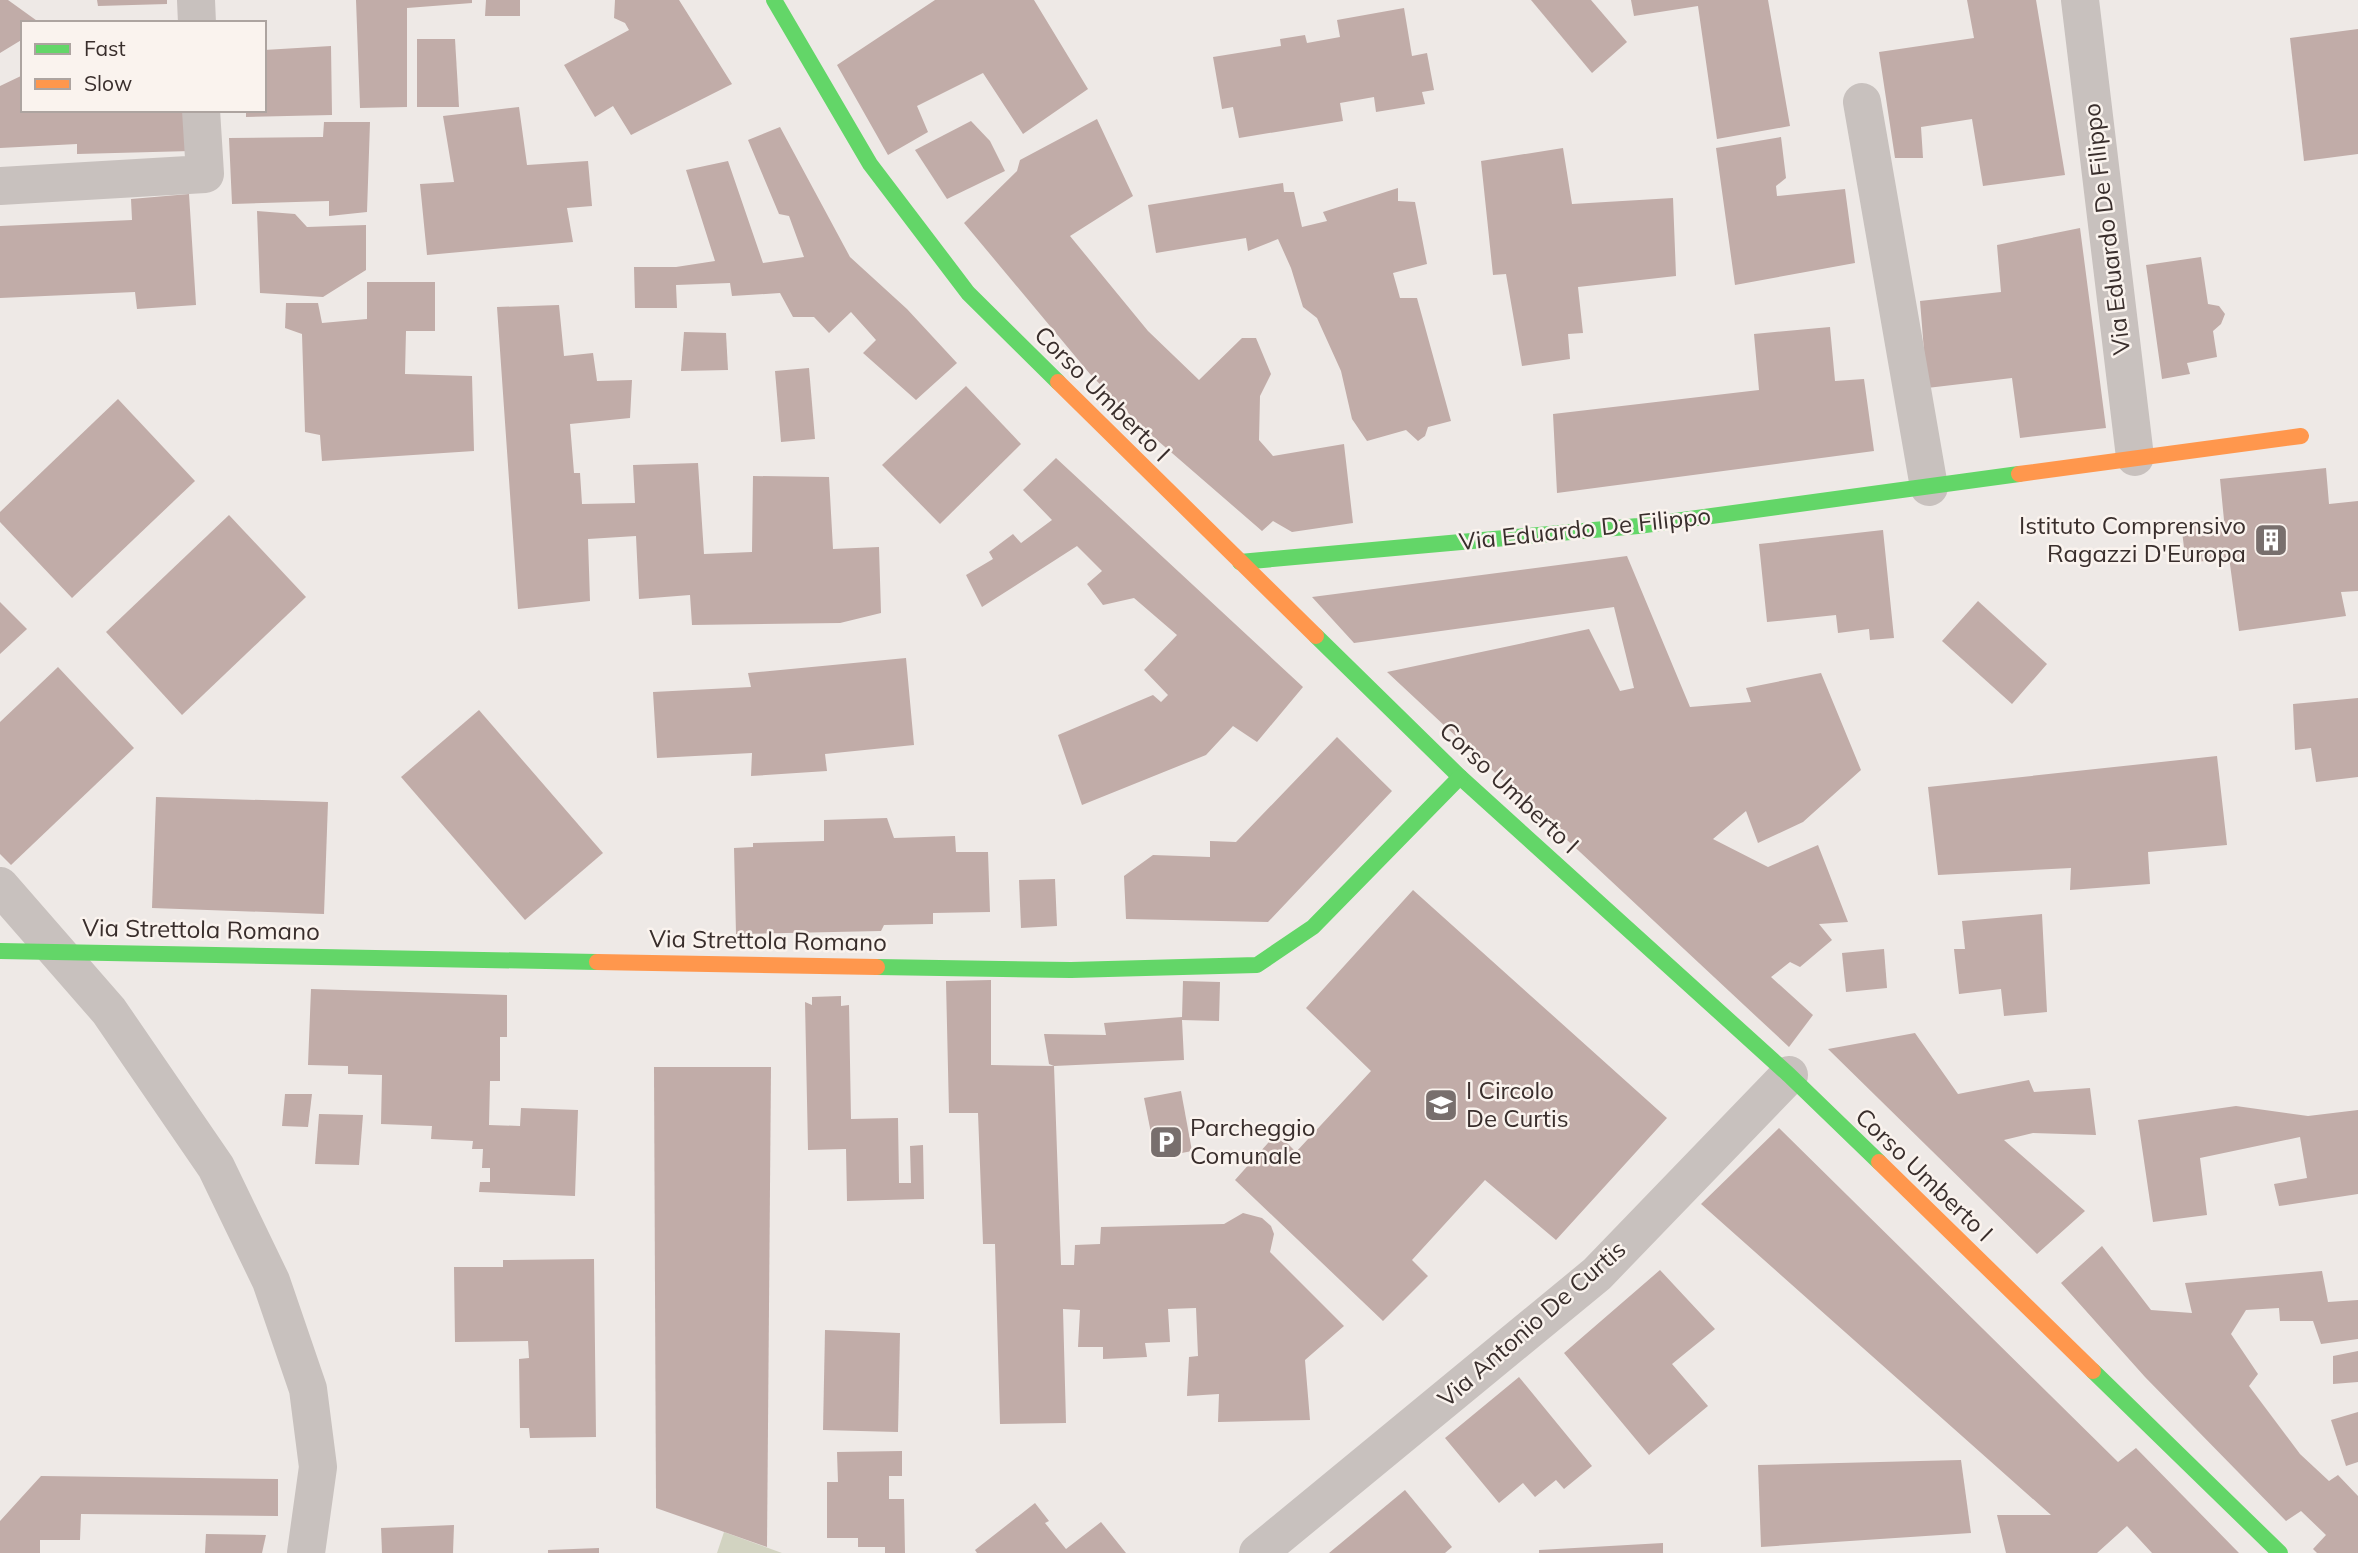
<svg xmlns="http://www.w3.org/2000/svg" width="2358" height="1553" font-family="Mulish,sans-serif">
<style>
.green{fill:#d2d3c1}
.building{fill:#c1aca8}
.lines{fill:none;stroke-linecap:round;stroke-linejoin:round}
.street{stroke:#c8c1be;stroke-width:38}
.fast{stroke:#63d668;stroke-width:16}
.slow{stroke:#ff974d;stroke-width:16}
.labels{text-anchor:middle;stroke-width:5;stroke-linejoin:round;paint-order:stroke}
.street-label{font-size:24px;fill:#392e2c;stroke:#faf3ee}
.poi-label{font-size:24px;fill:#392e2c;stroke:#faf3ee;text-anchor:start}
</style>
<rect width="100%" height="100%" fill="#eee9e6"/>
<!-- green -->
<path class="green" d="M724,1532L782,1553H717Z"/>
<!-- building -->
<g class="building">
<path d="M0,0H8L40,23H23V39L0,53Z"/>
<path d="M97,0H167V4L98,6Z"/>
<path d="M356,0H472V3L407,8V107L360,108Z"/>
<path d="M486,0H520V16H485Z"/>
<path d="M615,0H679L732,84L631,135L613,106L595,117L564,65L629,30L625,23L614,18Z"/>
<path d="M935,0H1034L1088,89L1023,134L983,73L917,106L928,132L888,155L837,65Z"/>
<path d="M1531,0H1591L1627,42L1592,73Z"/>
<path d="M1631,0H1768L1790,126L1717,139L1698,6L1634,16Z"/>
<path d="M1967,0H2036L2065,175L1983,186L1972,119L1921,127L1923,158H1895L1879,52L1974,38Z"/>
<path d="M1404,8L1412,56L1427,53L1434,90L1422,92L1425,104L1376,112L1374,97L1340,103L1343,121L1239,138L1233,107L1222,109L1213,57L1281,46L1280,39L1305,35L1307,43L1340,37L1337,20Z"/>
<path d="M2358,29V154L2304,161L2290,38Z"/>
<path d="M417,39H455L459,107H417Z"/>
<path d="M331,46L332,115L246,117V110H264V50Z"/>
<path d="M23,75V110H189L191,151L77,154V144L0,148V86Z"/>
<path d="M519,107L527,165L588,161L592,206L567,208L573,242L427,255L420,184L454,182L443,116Z"/>
<path d="M1097,119L1133,196L1070,236L1148,331L1199,380L1242,338H1256L1271,374L1260,396L1259,440L1273,456L1344,444L1353,523L1292,532L1273,521L1262,531L1142,427L1090,374L964,223L1017,171L1020,160Z"/>
<path d="M971,121L990,141L1005,171L947,199L915,150Z"/>
<path d="M324,122H370L367,212L329,216V201L232,204L229,138L323,137Z"/>
<path d="M780,127L850,257L907,309L957,363L916,400L863,353L876,340L851,312L829,333L814,317H793L780,293L732,296L730,283L676,285L677,308H635L634,267H676L715,261L686,170L728,161L763,263L804,257L789,216L779,214L748,140Z"/>
<path d="M1781,137L1786,178L1776,186L1777,196L1845,189L1855,263L1735,285L1716,148Z"/>
<path d="M1563,148L1572,204L1673,198L1676,276L1578,287L1583,333L1568,334L1570,359L1522,366L1506,274L1493,275L1481,161Z"/>
<path d="M1283,183L1284,192H1294L1302,227L1327,221L1323,212L1398,188V201L1415,202L1427,264L1393,273L1400,298H1417L1451,421L1428,427L1425,436L1418,441L1406,430L1367,441L1352,419L1341,371L1317,318L1303,307L1291,268L1278,239L1248,251L1246,238L1156,253L1148,205Z"/>
<path d="M189,194L196,305L137,309L135,292L0,298V226L132,220L131,199Z"/>
<path d="M257,211L295,214L307,227L366,225V270L323,297L260,293Z"/>
<path d="M2080,228L2106,428L2020,438L2012,378L1927,388L1920,301L2001,292L1997,245Z"/>
<path d="M2201,257L2208,304L2219,306L2225,314L2221,324L2213,331L2217,357L2187,363L2190,374L2162,379L2146,265Z"/>
<path d="M367,282H435V331H406L405,374L472,376L474,451L322,461L320,435L305,432L302,334L285,328L286,303H318L322,323L367,319Z"/>
<path d="M559,305L564,356L593,353L597,381L632,380L630,418L570,424L574,473H580L582,504L635,503L633,465L698,463L704,554L752,552L753,476L829,477L833,549L879,547L881,613L840,623L692,625L690,595L639,599L636,536L588,539L590,601L518,609L497,307Z"/>
<path d="M1830,327L1835,381L1864,379L1874,451L1557,493L1553,414L1759,390L1754,334Z"/>
<path d="M684,332L726,333L728,370L681,371Z"/>
<path d="M809,368L815,439L781,442L775,371Z"/>
<path d="M966,386L1021,444L940,524L882,465Z"/>
<path d="M118,399L195,481L72,598L0,522V512Z"/>
<path d="M1056,458L1303,687L1257,742L1233,726L1206,755L1082,805L1058,735L1153,695L1161,702L1168,695L1144,670L1177,635L1134,598L1103,605L1087,584L1102,571L1077,546L982,607L966,575L993,559L989,552L1013,534L1021,543L1052,520L1023,490Z"/>
<path d="M2326,468L2329,504L2358,501V591L2341,592L2346,616L2239,631L2229,557L2186,564L2181,523L2224,520L2220,479Z"/>
<path d="M229,515L306,597L182,715L106,632Z"/>
<path d="M1883,530L1894,638L1870,640L1869,629L1838,633L1836,615L1767,622L1759,544Z"/>
<path d="M1627,556L1690,707L1751,702L1746,688L1821,673L1861,770L1803,822L1758,843L1746,811L1713,839L1768,867L1818,845L1848,922L1819,924L1832,940L1800,967L1790,962L1771,977L1813,1015L1789,1047L1387,672L1589,629L1620,691L1634,688L1614,607L1354,643L1312,597Z"/>
<path d="M1978,601L2047,664L2012,704L1942,641Z"/>
<path d="M0,602L27,629L0,654Z"/>
<path d="M906,658L914,745L825,754L827,771L751,776L752,753L657,758L653,692L751,687L748,673Z"/>
<path d="M58,667L134,748L11,865L0,854V722Z"/>
<path d="M2358,698V777L2316,782L2311,748L2295,750L2293,704Z"/>
<path d="M479,710L603,853L525,920L401,777Z"/>
<path d="M1337,737L1392,791L1268,922L1126,919L1124,876L1153,855L1210,857V841L1236,842Z"/>
<path d="M2217,756L2227,845L2148,852L2150,884L2070,890L2071,868L1938,875L1928,787Z"/>
<path d="M156,797L328,802L324,914L152,908Z"/>
<path d="M887,818L894,838L955,836L956,852H988L990,912L933,913V924L884,925L881,931L736,934L734,848L753,847V843L824,841V820Z"/>
<path d="M1055,879L1057,926L1021,928L1019,880Z"/>
<path d="M1413,890L1667,1118L1556,1240L1485,1180L1412,1260L1428,1276L1383,1321L1235,1180L1277,1133L1296,1152L1371,1071L1306,1008Z"/>
<path d="M2042,914L2047,1012L2004,1016L2001,989L1959,994L1954,949H1965L1962,921Z"/>
<path d="M1884,949L1887,988L1846,992L1842,953Z"/>
<path d="M991,980V1065L1054,1066L1049,1064L1044,1034L1106,1035L1104,1023L1182,1017L1183,981L1220,982L1219,1021L1182,1020L1184,1060L1054,1066L1061,1265H1074L1075,1245L1100,1244L1101,1227L1224,1224L1243,1213L1262,1218L1271,1226L1274,1234L1270,1252L1344,1326L1305,1360L1310,1420L1218,1422L1219,1394L1187,1396L1189,1357L1198,1356L1196,1308L1168,1309L1170,1342L1145,1343L1147,1357L1103,1359V1347H1078L1080,1310L1063,1309L1066,1423L1000,1424L995,1244H983L978,1113H949L946,981Z"/>
<path d="M311,989L507,995V1037H500V1081H490L489,1125L520,1126L521,1108L578,1110L575,1196L479,1192L480,1182H490V1168H482L483,1149H472L473,1141L431,1139L432,1126L381,1124L382,1075L348,1074V1066L308,1065Z"/>
<path d="M841,996V1006L849,1005L851,1119L898,1118L899,1183H911L910,1146L923,1145L924,1199L847,1201L846,1149L808,1150L805,1002L812,1005V997Z"/>
<path d="M1915,1033L1958,1094L2029,1080L2034,1092L2090,1088L2096,1135L2033,1133L2004,1140L2085,1211L2037,1254L1828,1049Z"/>
<path d="M654,1067H771L767,1547L656,1508Z"/>
<path d="M1181,1091L1192,1151L1156,1158L1144,1098Z"/>
<path d="M285,1094H312L308,1127L282,1126Z"/>
<path d="M2236,1106L2308,1116L2358,1110V1194L2279,1206L2274,1184L2307,1178L2300,1137L2200,1158L2207,1215L2153,1222L2138,1120Z"/>
<path d="M319,1114L363,1115L359,1165L315,1164Z"/>
<path d="M1779,1128L2118,1462L2136,1448L2239,1553H2152L2127,1526L2097,1553H2006L1997,1515H2051L1701,1204Z"/>
<path d="M2102,1246L2151,1310L2192,1313L2185,1283L2322,1271L2328,1302L2358,1300V1339L2321,1344L2313,1321H2280L2279,1308L2246,1310L2231,1334L2258,1374L2249,1386L2300,1454L2329,1481L2338,1475L2358,1496V1553H2317L2313,1549L2326,1535L2301,1511L2286,1521L2145,1377L2061,1283Z"/>
<path d="M594,1259L596,1437L530,1438L529,1428H520L519,1359L529,1358L528,1341L455,1342L454,1267H503V1260Z"/>
<path d="M1660,1270L1715,1329L1672,1364L1708,1406L1649,1455L1564,1353Z"/>
<path d="M825,1330L900,1333L898,1432L823,1430Z"/>
<path d="M2358,1351V1382L2333,1384V1356Z"/>
<path d="M1519,1377L1592,1466L1564,1489L1556,1480L1535,1497L1523,1483L1499,1503L1445,1438Z"/>
<path d="M2358,1412V1462L2346,1466L2331,1420Z"/>
<path d="M902,1451V1476H889V1499H904L905,1553H885V1547H858V1538H827V1482H838L837,1452Z"/>
<path d="M1961,1460L1971,1533L1761,1547L1758,1465Z"/>
<path d="M41,1476L278,1479V1516L81,1514L80,1540H40V1553H0V1521Z"/>
<path d="M1405,1490L1452,1547L1445,1553H1329Z"/>
<path d="M1035,1503L1049,1521L1045,1523L1066,1549L1101,1522L1126,1553H977L975,1550Z"/>
<path d="M454,1525L453,1553H382L381,1528Z"/>
<path d="M206,1534L266,1535L262,1553H205Z"/>
<path d="M1663,1543V1553H1539V1550Z"/>
<path d="M599,1548V1553H548V1550Z"/>
</g>
<g class="lines">
<!-- street -->
<g class="street">
<path d="M196,0L197,23"/>
<path d="M2080,0L2135,457"/>
<path d="M1862,102L1929,487"/>
<path d="M0,186L205,174L201,110"/>
<path d="M0,886L109,1011L216,1167L271,1281L308,1389L318,1467L306,1553"/>
<path d="M1258,1553L1597,1274L1789,1075"/>
</g>
<!-- fast -->
<g class="fast">
<path d="M774,0L870,164L968,293L1058,382"/>
<path d="M1240,562L1638,526L2019,474"/>
<path d="M1316,636L1460,777L1789,1075L1879,1162"/>
<path d="M0,951L597,962"/>
<path d="M877,967L1071,970L1257,965L1313,927L1460,777"/>
<path d="M2093,1371L2280,1553"/>
</g>
<!-- slow -->
<g class="slow">
<path d="M1058,382L1316,636"/>
<path d="M2019,474L2301,436"/>
<path d="M597,962L877,967"/>
<path d="M1879,1162L2093,1371"/>
</g>
</g>
<!-- icons -->
<defs>
<g id="building-square" transform="scale(1.75)"><rect x="-9" y="-9" width="18" height="18" rx="4" fill="#786f6d" stroke="#faf3ee"/><path d="M-4-6H4V6H1V3H-1V6H-4ZM-2.5-4.3h1.7v1.8h-1.7ZM.8-4.3h1.7v1.8H.8ZM-2.5-1h1.7V.8h-1.7ZM.8-1h1.7V.8H.8Z" fill="#fff"/></g>
<g id="school-square" transform="scale(1.75)"><rect x="-9" y="-9" width="18" height="18" rx="4" fill="#786f6d" stroke="#faf3ee"/><path d="M0-5L7-2L0 1L-7-2ZM-4 1L0 2.5L4 1V4Q0 6-4 4Z" fill="#fff"/></g>
<g id="parking-square" transform="scale(1.75)"><rect x="-9" y="-9" width="18" height="18" rx="4" fill="#786f6d" stroke="#faf3ee"/><path d="M-3.5-5.5H1a3.5 3.5 0 0 1 0 7H-1V5.5H-3.5ZM-1-3.4V-.6H.8a1.4 1.4 0 0 0 0-2.8Z" fill="#fff"/></g>
</defs>
<g fill-rule="evenodd">
<use href="#building-square" x="2271" y="540"/>
<use href="#school-square" x="1441" y="1105"/>
<use href="#parking-square" x="1166" y="1142"/>
</g>
<g class="labels">
<!-- street labels -->
<g class="street-label">
<text transform="translate(2107 229) rotate(-97)" y="8">Via Eduardo De Filippo</text>
<text transform="translate(1102 394) rotate(45)" y="8">Corso Umberto I</text>
<text transform="translate(1585 529) rotate(-6)" y="8">Via Eduardo De Filippo</text>
<text transform="translate(1509 788) rotate(43)" y="8">Corso Umberto I</text>
<text transform="translate(201 930) rotate(1)" y="8">Via Strettola Romano</text>
<text transform="translate(768 941) rotate(1)" y="8">Via Strettola Romano</text>
<text transform="translate(1924 1175) rotate(44)" y="8">Corso Umberto I</text>
<text transform="translate(1532 1324) rotate(-41)" y="8">Via Antonio De Curtis</text>
</g>
<!-- poi labels -->
<g class="poi-label">
<text x="2246" y="534" text-anchor="end">Istituto Comprensivo<tspan x="2246" dy="28">Ragazzi D'Europa</tspan></text>
<text x="1466" y="1099">I Circolo<tspan x="1466" dy="28">De Curtis</tspan></text>
<text x="1190" y="1136">Parcheggio<tspan x="1190" dy="28">Comunale</tspan></text>
</g>
</g>
<!-- legend -->
<rect x="21" y="21" width="245" height="91" fill="#faf3ee" stroke="#ada4a0" stroke-width="2"/>
<rect x="35" y="44" width="35" height="10" fill="#63d668" stroke="#ada4a0" stroke-width="2"/>
<text x="84" y="56" font-size="21" fill="#392e2c">Fast</text>
<rect x="35" y="79" width="35" height="10" fill="#ff974d" stroke="#ada4a0" stroke-width="2"/>
<text x="84" y="91" font-size="21" fill="#392e2c">Slow</text>
</svg>
